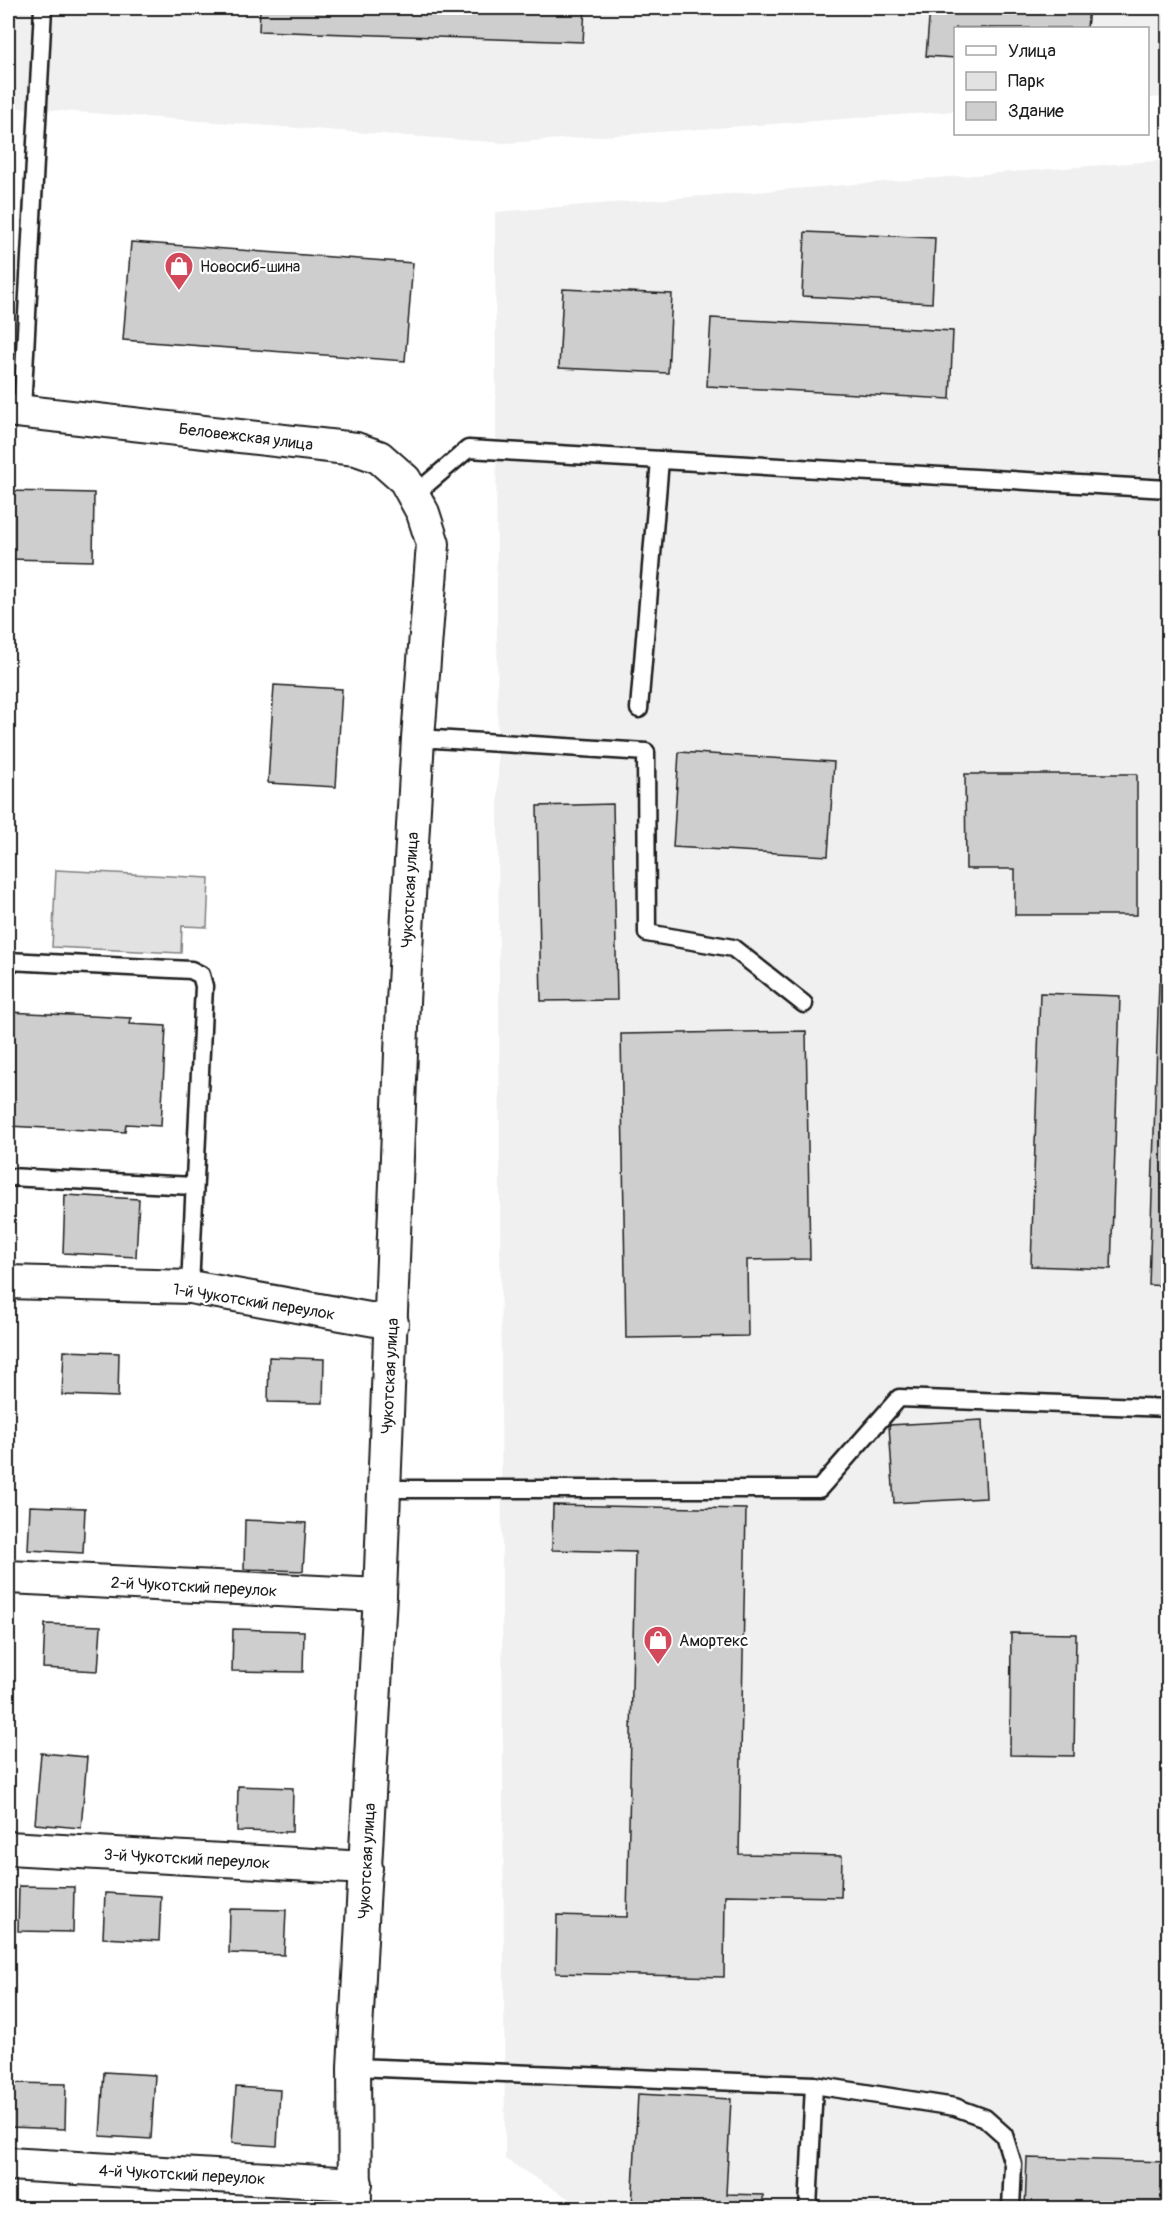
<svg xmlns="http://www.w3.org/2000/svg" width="1176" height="2216" font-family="Pangolin,sans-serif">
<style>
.built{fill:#f0f0f0}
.green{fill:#e2e2e2;stroke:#7f7f7f;stroke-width:1.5}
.building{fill:#cecece;stroke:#1c1c1c;stroke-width:1.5}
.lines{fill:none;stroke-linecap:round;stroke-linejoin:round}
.lane-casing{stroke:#1c1c1c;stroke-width:21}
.street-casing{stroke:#1c1c1c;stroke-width:36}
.lane{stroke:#fff;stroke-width:16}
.street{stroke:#fff;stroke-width:32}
.labels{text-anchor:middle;stroke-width:4.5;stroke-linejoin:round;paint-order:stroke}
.poi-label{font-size:16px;fill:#1c1c1c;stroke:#fff;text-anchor:start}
.street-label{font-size:16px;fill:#1c1c1c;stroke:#fff}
</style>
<rect width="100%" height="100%" fill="#fff"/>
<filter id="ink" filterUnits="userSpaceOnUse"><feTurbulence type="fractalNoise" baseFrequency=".0167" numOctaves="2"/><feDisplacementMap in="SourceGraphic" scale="12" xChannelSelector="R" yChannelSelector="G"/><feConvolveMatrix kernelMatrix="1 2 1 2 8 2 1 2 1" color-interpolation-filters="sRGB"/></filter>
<g filter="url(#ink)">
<!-- built -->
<g class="built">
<path d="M8,8H1168V97L1148,98V28H956L955,111L505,143L8,107Z"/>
<path d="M1168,160V2208H584L505,2159L495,212Z"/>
</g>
<!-- green -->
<path class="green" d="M56,870L209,878L207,927L182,926L181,953L52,947Z"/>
<!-- building -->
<g class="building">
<path d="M260,8H585L583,42L259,31Z"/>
<path d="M930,8H1089L1087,28H956V58L926,56Z"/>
<path d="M805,232L935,238L932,303L802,296Z"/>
<path d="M131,242L413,263L405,361L123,340Z"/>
<path d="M563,289L672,294L668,373L559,368Z"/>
<path d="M711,318L953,331L950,399L707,386Z"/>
<path d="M8,491L94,493L93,561L8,559Z"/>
<path d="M274,685L342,689L336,787L268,783Z"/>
<path d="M679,752L834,762L828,856L673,847Z"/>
<path d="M965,774H1137V915H1015V869H966Z"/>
<path d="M613,804L617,1000L541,1001L537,806Z"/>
<path d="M1159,982L1168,983V1286L1149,1285Z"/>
<path d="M1040,993L1120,996L1111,1269L1031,1266Z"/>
<path d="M8,1012L131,1018L130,1024L166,1026L161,1126L126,1124L125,1132L8,1126Z"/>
<path d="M806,1031L810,1259L747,1260L748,1336L626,1338L621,1034Z"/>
<path d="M65,1195L139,1199L136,1257L63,1253Z"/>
<path d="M64,1351L119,1353L118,1397L62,1395Z"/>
<path d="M269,1357L324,1359L323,1403L268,1402Z"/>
<path d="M982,1420L986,1498L894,1503L889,1425Z"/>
<path d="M553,1505L746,1509L739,1854L842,1856L841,1897L725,1895L724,1977L556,1973L557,1915L627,1917L635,1552L552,1550Z"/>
<path d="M30,1506L85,1508L83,1553L28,1550Z"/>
<path d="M245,1520L306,1523L303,1571L244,1569Z"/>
<path d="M45,1624L101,1626L98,1671L43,1668Z"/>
<path d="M233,1629L304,1631L303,1672L232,1671Z"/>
<path d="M1011,1633L1076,1634L1074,1756L1010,1755Z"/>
<path d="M41,1753L87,1757L81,1828L35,1824Z"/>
<path d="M238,1786L293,1788L292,1832L237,1831Z"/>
<path d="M19,1886L74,1887L73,1932L18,1931Z"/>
<path d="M105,1893L161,1896L159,1941L103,1938Z"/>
<path d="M230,1909L286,1910L284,1955L229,1953Z"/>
<path d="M104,2072L155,2075L151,2139L100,2136Z"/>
<path d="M11,2083L66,2084L65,2129L9,2127Z"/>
<path d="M236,2087L280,2090L277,2146L232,2143Z"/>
<path d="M638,2094L731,2099L726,2194L763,2195V2208H632Z"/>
<path d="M1027,2158L1168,2162V2208H1025Z"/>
</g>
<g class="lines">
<!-- lane casing -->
<g class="lane-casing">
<g id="lane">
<path d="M22,410L43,8"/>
<path d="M414,495L468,449L1168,489"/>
<path d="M639,709L660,460"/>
<path d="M418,738L646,752L647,933L733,948L804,1004"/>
<path d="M8,961L191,970L201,975L204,986L190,1287"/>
<path d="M8,1177L194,1186"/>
<path d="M383,1489H819L899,1398L1168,1408"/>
<path d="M354,2067L814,2085L955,2107L985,2118L1004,2135L1013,2164L1011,2208"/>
<path d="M808,2208L814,2085"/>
</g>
</g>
<!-- street casing -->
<g class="street-casing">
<g id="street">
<path d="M8,410L356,449L379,457L405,480L423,513L433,544L418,738L403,1002L380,1595L354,2067L355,2208"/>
<path d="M8,1282L190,1287L392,1323"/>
<path d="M8,1577L380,1595"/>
<path d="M8,1848L366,1868"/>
<path d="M8,2164L356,2184"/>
</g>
</g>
<!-- lane -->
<use href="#lane" class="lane"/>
<!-- street -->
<use href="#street" class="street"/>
</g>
</g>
<!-- icons -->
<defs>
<g id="shop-pin" transform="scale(1.5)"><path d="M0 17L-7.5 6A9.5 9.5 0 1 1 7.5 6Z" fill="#d1495b" stroke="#fff"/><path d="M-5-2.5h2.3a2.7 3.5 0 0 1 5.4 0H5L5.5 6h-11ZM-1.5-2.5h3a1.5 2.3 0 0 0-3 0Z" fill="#fff"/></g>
</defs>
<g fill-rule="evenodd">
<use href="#shop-pin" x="179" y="266"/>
<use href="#shop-pin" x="658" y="1640"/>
</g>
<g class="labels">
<!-- poi labels -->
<g class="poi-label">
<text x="200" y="272">Новосиб-шина</text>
<text x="679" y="1646">Амортекс</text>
</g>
<!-- street labels -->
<g class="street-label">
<text transform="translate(246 436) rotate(7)" y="6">Беловежская улица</text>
<text transform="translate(409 890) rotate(-87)" y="6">Чукотская улица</text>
<text transform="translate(254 1301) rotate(9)" y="6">1-й Чукотский переулок</text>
<text transform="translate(389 1376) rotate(-87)" y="6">Чукотская улица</text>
<text transform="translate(194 1586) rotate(3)" y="6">2-й Чукотский переулок</text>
<text transform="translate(187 1858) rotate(3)" y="6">3-й Чукотский переулок</text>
<text transform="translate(366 1861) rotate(-87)" y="6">Чукотская улица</text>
<text transform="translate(182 2174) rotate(3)" y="6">4-й Чукотский переулок</text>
</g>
</g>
<!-- margin -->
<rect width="1176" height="2216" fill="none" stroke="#fff" stroke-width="30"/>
<rect x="15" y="15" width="1146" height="2186" fill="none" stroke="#1c1c1c" stroke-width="2" filter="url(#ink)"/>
<!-- legend -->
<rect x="954" y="27" width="195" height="108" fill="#ffffff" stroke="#a4a4a4" stroke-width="1.5"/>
<rect x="966" y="46" width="30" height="9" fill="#ffffff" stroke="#a4a4a4" stroke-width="1.5"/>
<text x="1008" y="57" font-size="18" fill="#1c1c1c">Улица</text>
<rect x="966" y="72" width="30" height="18" fill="#e2e2e2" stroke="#a4a4a4" stroke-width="1.5"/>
<text x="1008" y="87" font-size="18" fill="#1c1c1c">Парк</text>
<rect x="966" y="102" width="30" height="18" fill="#cecece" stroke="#a4a4a4" stroke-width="1.5"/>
<text x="1008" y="117" font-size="18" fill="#1c1c1c">Здание</text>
</svg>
